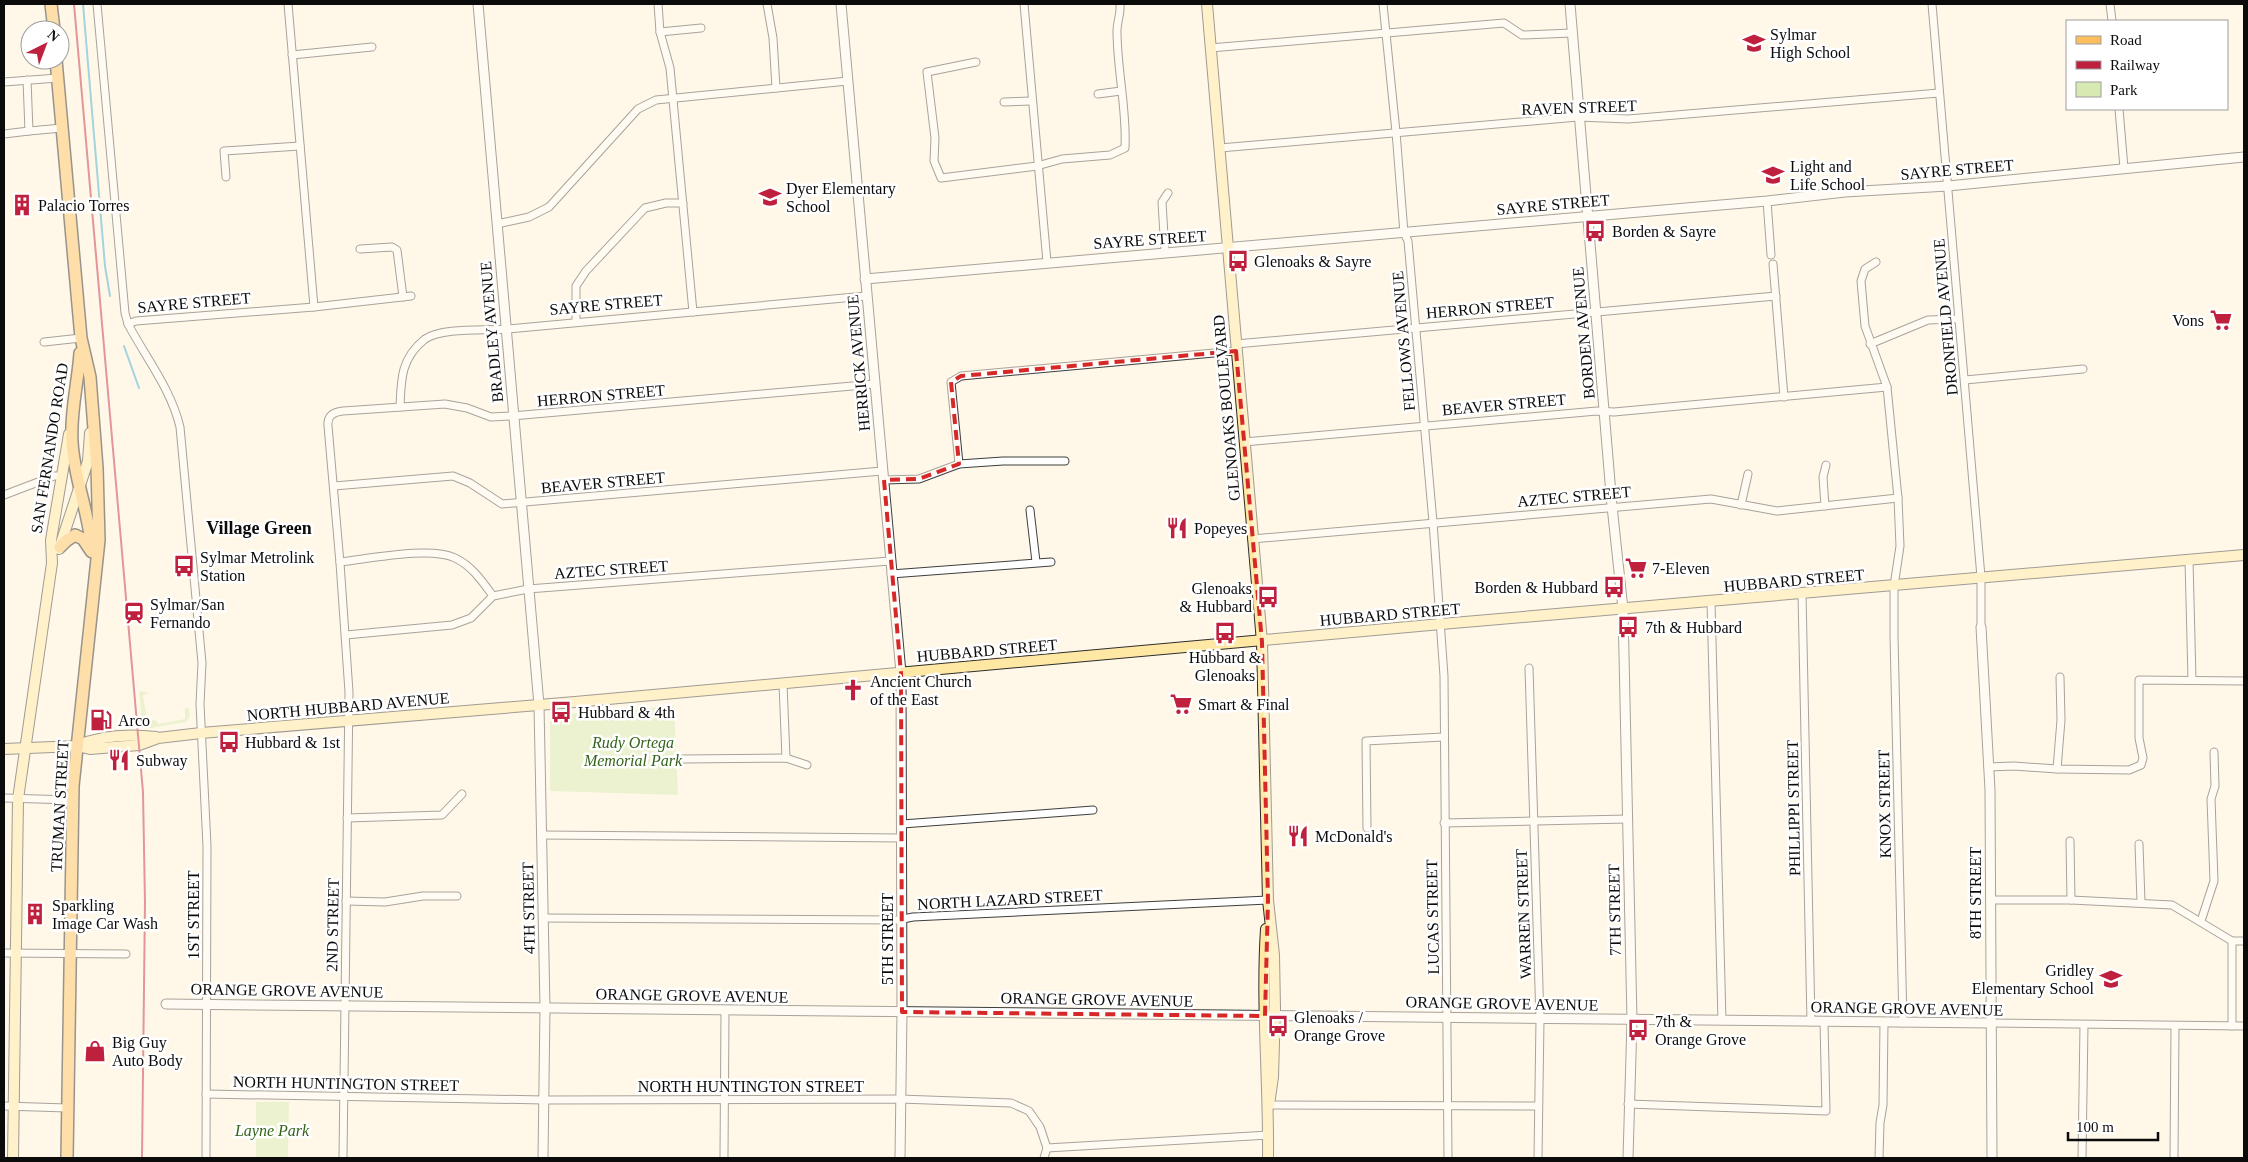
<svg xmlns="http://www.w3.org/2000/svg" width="2248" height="1162" font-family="'Times New Roman',serif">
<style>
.green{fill:#d6eab2}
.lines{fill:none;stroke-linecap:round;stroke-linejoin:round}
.stream{stroke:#31a7d1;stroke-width:2}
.minor-casing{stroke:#3e3e3e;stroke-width:9}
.tertiary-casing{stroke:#3e3e3e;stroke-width:11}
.secondary-casing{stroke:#2d2d2d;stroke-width:12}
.primary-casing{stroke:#1c1c1c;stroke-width:14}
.minor{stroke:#fff;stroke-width:7}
.tertiary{stroke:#fff;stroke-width:9}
.secondary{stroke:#ffe8a4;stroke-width:10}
.primary{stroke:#fdbf5b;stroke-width:11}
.rail{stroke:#be203d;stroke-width:2}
.marked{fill:none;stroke:#d62828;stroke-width:4;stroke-dasharray:10 6;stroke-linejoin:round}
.labels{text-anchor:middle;stroke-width:5;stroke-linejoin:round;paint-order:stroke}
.poi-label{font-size:16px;fill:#0b0b0b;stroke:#fff;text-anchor:start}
.street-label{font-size:16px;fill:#0b0b0b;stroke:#fff}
.park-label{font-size:16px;font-style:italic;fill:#34631a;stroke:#fff}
.neighbourhood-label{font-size:18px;font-weight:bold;fill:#0b0b0b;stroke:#fff}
</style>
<rect width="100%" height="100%" fill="#fff8e9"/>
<!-- green -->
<g class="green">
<path d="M139,691L147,692L148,694L143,695L147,719L157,721L158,724L185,719V708H189L190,716L186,722L145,729L142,726Z"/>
<path d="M674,706L678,795L550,791V715Z"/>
<path d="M256,1102H289L288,1158H256Z"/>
</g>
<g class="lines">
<!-- stream -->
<g class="stream">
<path d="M83,4L105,266L110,296"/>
<path d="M124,346L139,388"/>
</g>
<!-- minor casing -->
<g class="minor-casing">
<g id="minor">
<path d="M97,4L125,313L128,324C146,358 171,389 180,427L202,663L200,704L207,846L206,1158"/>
<path d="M288,4L314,307"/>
<path d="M658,4L660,32L670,68L693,312"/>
<path d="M767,4L773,38L776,88"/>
<path d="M1024,4L1047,262"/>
<path d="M1383,4L1396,132L1404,233L1408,241L1433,522L1444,676L1448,1158"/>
<path d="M1932,4L1981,577V627"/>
<path d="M2110,4L2112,21"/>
<path d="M660,32L701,28"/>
<path d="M1210,48L1504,23L1522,35L1572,33"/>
<path d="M292,55L372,47"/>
<path d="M976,62L927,72L935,138L934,161L941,178L1037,166L1062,159L1110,155L1125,148C1127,109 1117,70 1117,31C1117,22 1121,13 1120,4"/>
<path d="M27,80L29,131L62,128"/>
<path d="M4,82L58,78"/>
<path d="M1098,94L1121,91"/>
<path d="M1004,102L1032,101"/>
<path d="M2119,109L2124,168"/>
<path d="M4,134L29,131"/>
<path d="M1220,148L1578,117L1628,119L1939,93"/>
<path d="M226,177L224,151L300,146"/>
<path d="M1767,201L1771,255"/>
<path d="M497,224L529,217L549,207L638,109L656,100L848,81"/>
<path d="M360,249L392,247L397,250L403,297"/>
<path d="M1165,252L1162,202L1168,193"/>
<path d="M1876,262L1865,269L1861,281L1865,326L1887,387L1898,498L1900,546L1894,586V636L1903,1023"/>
<path d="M1773,264L1784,397"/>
<path d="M576,322V286L586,271L645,208L666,203H683"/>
<path d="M128,324L136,321L314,307L411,296"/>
<path d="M44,342L81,338"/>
<path d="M1236,344L1776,296"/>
<path d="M1870,344L1928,320L1958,319"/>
<path d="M1965,380L2083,369"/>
<path d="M400,407C401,379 401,358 425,339C442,327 487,331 508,329C627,318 747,307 866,296"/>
<path d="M1244,442L1597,411L1614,412L1887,387"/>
<path d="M959,464L951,382L961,376L1236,351"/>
<path d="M884,480L919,479L959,464L1003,461H1065"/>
<path d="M334,486L453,476L470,483L502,504L882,471"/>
<path d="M4,495L54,476H62"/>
<path d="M1741,505L1748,474"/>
<path d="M1825,506L1823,477L1826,465"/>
<path d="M1030,510L1036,562"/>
<path d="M1252,539L1711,499L1777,511L1898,498"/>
<path d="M2189,560L2192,680"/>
<path d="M340,562C369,559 430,546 455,558C472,566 482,581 493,596"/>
<path d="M891,574L1051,562"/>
<path d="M1802,594L1811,1022"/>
<path d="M1711,602L1722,1021"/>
<path d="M346,635L452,625L471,618L493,596L528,589L890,561"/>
<path d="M1529,668L1540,1019L1538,1158"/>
<path d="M783,684L786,758"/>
<path d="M683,759L786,758L807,765"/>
<path d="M1988,767L2014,766L2057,769L2129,770L2141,765L2143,758L2139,738V680L2244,681"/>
<path d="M2057,769L2061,720L2060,677"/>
<path d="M4,798L72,800"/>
<path d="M347,818L442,815L462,794"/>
<path d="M1444,823L1627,819"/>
<path d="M902,824L1093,810"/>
<path d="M1367,828L1366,741L1443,737"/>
<path d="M541,835L902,838"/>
<path d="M2070,841L2071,900"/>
<path d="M2139,844L2141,902"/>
<path d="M1990,900H2071L2172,905L2232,941H2244"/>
<path d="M346,901L385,902L423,896H457"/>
<path d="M543,918L898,920L913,917L1268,900"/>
<path d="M2201,921L2214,881L2211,799L2215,786L2214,752"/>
<path d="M2232,941V1026"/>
<path d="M4,953L126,954"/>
<path d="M1992,1023L2244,1026"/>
<path d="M206,1094L544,1100L900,1099L1011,1103L1029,1111L1040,1127L1047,1148L1269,1135"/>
<path d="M1628,1104L1826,1111L1824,1022"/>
<path d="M1269,1105L1538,1106"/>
<path d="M4,1106L67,1108"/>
<path d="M343,1158L349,692L340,563L328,426C327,416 333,412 343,411L445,404L467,408L491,417L512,416L875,384"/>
<path d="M724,1158L725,1010"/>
<path d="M1044,1158L1047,1148"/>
<path d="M1879,1158L1880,1123L1883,1105L1884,1022"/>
<path d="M2082,1158L2084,1025"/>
<path d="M2174,1158L2175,1026"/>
</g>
</g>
<!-- tertiary casing -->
<g class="tertiary-casing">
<g id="tertiary">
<path d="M478,4L539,705L545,1008L543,1158"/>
<path d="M841,4L901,673L902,1012L900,1158"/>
<path d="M1570,4L1612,506L1623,609L1632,1020L1628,1158"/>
<path d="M865,279L1767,201L1845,192L1948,186L2244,157"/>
<path d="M1981,627L1990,790L1992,1158"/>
<path d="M166,1004L1992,1023"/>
</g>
</g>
<!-- secondary casing -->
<g class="secondary-casing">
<g id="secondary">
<path d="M1207,4L1262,642L1268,900L1274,955L1275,1008L1273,1077L1269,1105"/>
<path d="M59,549L88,461L90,433"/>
<path d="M77,746C101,735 130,734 156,737"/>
<path d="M4,749L77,746L90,749L139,745L158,738L201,733L575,702L1441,624L2244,555"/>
<path d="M1266,929C1261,1005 1269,1082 1268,1158"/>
<path d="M13,1158L18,799L52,563L51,540L69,434"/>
</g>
</g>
<!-- primary casing -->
<g class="primary-casing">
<g id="primary">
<path d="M51,4L54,30"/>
<path d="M56,60L81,338L90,377L97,468L99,540L73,786L67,1158"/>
<path d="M80,353C78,383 70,412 72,442C74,479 90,515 92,552"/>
<path d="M60,547L66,541L75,535L83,539L91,551"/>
</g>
</g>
<!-- minor -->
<use href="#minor" class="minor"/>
<!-- tertiary -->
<use href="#tertiary" class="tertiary"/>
<!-- secondary -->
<use href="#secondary" class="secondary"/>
<!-- primary -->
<use href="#primary" class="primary"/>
<!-- rail -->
<path class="rail" d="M74,4L143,792L145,903L142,1158"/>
</g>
<!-- marked area -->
<path d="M0 0H2248V1162H0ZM1236,351L1262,642L1268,900L1265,1016L902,1012L901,673L884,480L919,479L959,464L951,382L961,376Z" fill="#fff8e9" fill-opacity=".55" fill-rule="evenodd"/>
<path class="marked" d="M1236,351L1262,642L1268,900L1265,1016L902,1012L901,673L884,480L919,479L959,464L951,382L961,376Z"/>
<!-- icons -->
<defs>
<g id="school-bare" transform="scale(1.725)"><path d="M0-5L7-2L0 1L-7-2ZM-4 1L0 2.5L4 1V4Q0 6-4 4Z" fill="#be203d" stroke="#fff" stroke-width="2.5" paint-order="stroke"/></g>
<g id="building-bare" transform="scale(1.725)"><path d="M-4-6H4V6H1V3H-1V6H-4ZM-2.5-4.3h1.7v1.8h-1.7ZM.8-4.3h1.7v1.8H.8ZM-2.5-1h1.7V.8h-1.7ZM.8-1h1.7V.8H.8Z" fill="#be203d" stroke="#fff" stroke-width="2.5" paint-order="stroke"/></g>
<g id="bus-bare" transform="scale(1.725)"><path d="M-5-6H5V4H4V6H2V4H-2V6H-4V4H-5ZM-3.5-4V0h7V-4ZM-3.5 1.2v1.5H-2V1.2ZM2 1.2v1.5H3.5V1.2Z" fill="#be203d" stroke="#fff" stroke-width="2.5" paint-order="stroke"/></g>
<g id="supermarket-bare" transform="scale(1.725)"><path d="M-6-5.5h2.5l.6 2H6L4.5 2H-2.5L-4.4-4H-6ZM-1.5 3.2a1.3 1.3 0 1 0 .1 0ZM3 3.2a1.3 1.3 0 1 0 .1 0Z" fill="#be203d" stroke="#fff" stroke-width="2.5" paint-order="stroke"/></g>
<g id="restaurant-bare" transform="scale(1.725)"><path d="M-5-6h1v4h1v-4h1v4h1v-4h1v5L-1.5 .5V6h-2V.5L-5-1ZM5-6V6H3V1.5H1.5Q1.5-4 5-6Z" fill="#be203d" stroke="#fff" stroke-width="2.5" paint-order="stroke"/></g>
<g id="station-bare" transform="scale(1.725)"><path d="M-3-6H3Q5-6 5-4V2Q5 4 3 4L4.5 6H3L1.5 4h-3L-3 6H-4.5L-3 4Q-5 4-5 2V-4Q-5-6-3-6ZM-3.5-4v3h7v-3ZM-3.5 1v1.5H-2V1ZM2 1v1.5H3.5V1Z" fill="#be203d" stroke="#fff" stroke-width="2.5" paint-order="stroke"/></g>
<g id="church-bare" transform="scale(1.725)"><path d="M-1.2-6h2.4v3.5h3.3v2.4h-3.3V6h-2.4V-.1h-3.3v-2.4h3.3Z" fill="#be203d" stroke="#fff" stroke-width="2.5" paint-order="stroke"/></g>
<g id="fuel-bare" transform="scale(1.725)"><path d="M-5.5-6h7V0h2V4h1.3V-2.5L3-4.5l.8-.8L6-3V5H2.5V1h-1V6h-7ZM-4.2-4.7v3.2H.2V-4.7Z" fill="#be203d" stroke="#fff" stroke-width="2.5" paint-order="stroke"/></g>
<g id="shop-bare" transform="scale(1.725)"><path d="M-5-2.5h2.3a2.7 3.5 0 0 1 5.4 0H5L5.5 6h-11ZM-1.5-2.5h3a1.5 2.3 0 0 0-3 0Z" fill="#be203d" stroke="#fff" stroke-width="2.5" paint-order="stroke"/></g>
</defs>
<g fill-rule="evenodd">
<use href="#school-bare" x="1754" y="43"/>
<use href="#school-bare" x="1773" y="175"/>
<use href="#school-bare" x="770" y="197"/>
<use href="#building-bare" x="22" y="205"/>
<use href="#bus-bare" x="1595" y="231"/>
<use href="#bus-bare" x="1238" y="261"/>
<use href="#supermarket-bare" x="2221" y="320"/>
<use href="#restaurant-bare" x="1177" y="528"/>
<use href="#bus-bare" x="184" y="566"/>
<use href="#supermarket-bare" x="1636" y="568"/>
<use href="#bus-bare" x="1614" y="587"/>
<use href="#bus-bare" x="1268" y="597"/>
<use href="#station-bare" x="134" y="613"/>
<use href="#bus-bare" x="1628" y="627"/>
<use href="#bus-bare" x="1225" y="633"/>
<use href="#church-bare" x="853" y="690"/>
<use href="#supermarket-bare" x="1181" y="704"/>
<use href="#bus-bare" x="561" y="712"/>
<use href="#fuel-bare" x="101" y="720"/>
<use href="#bus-bare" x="229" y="742"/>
<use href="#restaurant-bare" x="119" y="760"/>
<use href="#restaurant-bare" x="1298" y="836"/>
<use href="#building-bare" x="35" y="914"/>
<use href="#school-bare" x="2111" y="979"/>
<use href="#bus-bare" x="1278" y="1026"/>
<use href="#bus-bare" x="1638" y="1030"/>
<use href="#shop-bare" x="95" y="1051"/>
</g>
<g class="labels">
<!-- poi labels -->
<g class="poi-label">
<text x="1770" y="40">Sylmar<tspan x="1770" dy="18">High School</tspan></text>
<text x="1790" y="172">Light and<tspan x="1790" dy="18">Life School</tspan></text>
<text x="786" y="194">Dyer Elementary<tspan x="786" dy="18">School</tspan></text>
<text x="38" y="211">Palacio Torres</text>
<text x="1612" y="237">Borden &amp; Sayre</text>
<text x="1254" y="267">Glenoaks &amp; Sayre</text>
<text x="2204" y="326" text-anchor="end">Vons</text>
<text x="1194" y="534">Popeyes</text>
<text x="200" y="563">Sylmar Metrolink<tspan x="200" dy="18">Station</tspan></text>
<text x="1652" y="574">7-Eleven</text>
<text x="1598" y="593" text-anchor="end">Borden &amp; Hubbard</text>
<text x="1252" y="594" text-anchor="end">Glenoaks<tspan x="1252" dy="18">&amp; Hubbard</tspan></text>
<text x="150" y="610">Sylmar/San<tspan x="150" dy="18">Fernando</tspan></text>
<text x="1645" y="633">7th &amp; Hubbard</text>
<text x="1225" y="663" text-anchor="middle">Hubbard &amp;<tspan x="1225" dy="18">Glenoaks</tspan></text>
<text x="870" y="687">Ancient Church<tspan x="870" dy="18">of the East</tspan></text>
<text x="1198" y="710">Smart &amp; Final</text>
<text x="578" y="718">Hubbard &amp; 4th</text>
<text x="118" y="726">Arco</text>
<text x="245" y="748">Hubbard &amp; 1st</text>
<text x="136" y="766">Subway</text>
<text x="1315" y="842">McDonald's</text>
<text x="52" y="911">Sparkling<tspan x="52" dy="18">Image Car Wash</tspan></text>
<text x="2094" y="976" text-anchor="end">Gridley<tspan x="2094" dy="18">Elementary School</tspan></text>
<text x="1294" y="1023">Glenoaks /<tspan x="1294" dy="18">Orange Grove</tspan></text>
<text x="1655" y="1027">7th &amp;<tspan x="1655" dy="18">Orange Grove</tspan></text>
<text x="112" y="1048">Big Guy<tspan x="112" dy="18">Auto Body</tspan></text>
</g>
<!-- street labels -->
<g class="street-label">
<text transform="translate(1579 107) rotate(-2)" y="6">RAVEN STREET</text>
<text transform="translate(1957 169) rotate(-5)" y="6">SAYRE STREET</text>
<text transform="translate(1553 204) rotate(-5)" y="6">SAYRE STREET</text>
<text transform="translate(1150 239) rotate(-4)" y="6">SAYRE STREET</text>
<text transform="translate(194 302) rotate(-5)" y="6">SAYRE STREET</text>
<text transform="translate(606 304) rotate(-5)" y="6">SAYRE STREET</text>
<text transform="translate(1490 307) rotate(-5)" y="6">HERRON STREET</text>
<text transform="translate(1945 317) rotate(-95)" y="6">DRONFIELD AVENUE</text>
<text transform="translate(491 332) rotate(-95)" y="6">BRADLEY AVENUE</text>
<text transform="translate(1583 333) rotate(-95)" y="6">BORDEN AVENUE</text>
<text transform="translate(1403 341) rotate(-95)" y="6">FELLOWS AVENUE</text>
<text transform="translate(858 363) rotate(-95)" y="6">HERRICK AVENUE</text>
<text transform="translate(601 395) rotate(-5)" y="6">HERRON STREET</text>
<text transform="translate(1504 404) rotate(-5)" y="6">BEAVER STREET</text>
<text transform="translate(1226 408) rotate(-95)" y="6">GLENOAKS BOULEVARD</text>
<text transform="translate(49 448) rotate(-81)" y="6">SAN FERNANDO ROAD</text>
<text transform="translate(603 482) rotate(-5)" y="6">BEAVER STREET</text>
<text transform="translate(1574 496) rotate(-5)" y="6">AZTEC STREET</text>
<text transform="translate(611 569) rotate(-4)" y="6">AZTEC STREET</text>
<text transform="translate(1794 580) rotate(-5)" y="6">HUBBARD STREET</text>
<text transform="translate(1390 614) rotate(-5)" y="6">HUBBARD STREET</text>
<text transform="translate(987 650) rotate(-5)" y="6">HUBBARD STREET</text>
<text transform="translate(348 706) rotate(-5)" y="6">NORTH HUBBARD AVENUE</text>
<text transform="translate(1884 804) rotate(-91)" y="6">KNOX STREET</text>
<text transform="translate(59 806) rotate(-87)" y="6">TRUMAN STREET</text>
<text transform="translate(1793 808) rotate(-91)" y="6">PHILLIPPI STREET</text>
<text transform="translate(1975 893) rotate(-90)" y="6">8TH STREET</text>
<text transform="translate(1010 899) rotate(-3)" y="6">NORTH LAZARD STREET</text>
<text transform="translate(528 908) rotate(-91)" y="6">4TH STREET</text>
<text transform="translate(1614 910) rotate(-91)" y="6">7TH STREET</text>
<text transform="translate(1523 914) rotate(-92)" y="6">WARREN STREET</text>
<text transform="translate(193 915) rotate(-90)" y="6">1ST STREET</text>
<text transform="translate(1432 917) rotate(-91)" y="6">LUCAS STREET</text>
<text transform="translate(332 925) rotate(-89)" y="6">2ND STREET</text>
<text transform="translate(887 939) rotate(-90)" y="6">5TH STREET</text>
<text transform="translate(287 990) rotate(1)" y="6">ORANGE GROVE AVENUE</text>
<text transform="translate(692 995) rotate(1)" y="6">ORANGE GROVE AVENUE</text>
<text transform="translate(1097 999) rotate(1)" y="6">ORANGE GROVE AVENUE</text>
<text transform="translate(1502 1003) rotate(1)" y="6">ORANGE GROVE AVENUE</text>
<text transform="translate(1907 1008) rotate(1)" y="6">ORANGE GROVE AVENUE</text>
<text transform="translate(346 1083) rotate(1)" y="6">NORTH HUNTINGTON STREET</text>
<text x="751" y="1092">NORTH HUNTINGTON STREET</text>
</g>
<!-- park labels -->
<g class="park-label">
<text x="633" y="748">Rudy Ortega<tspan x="633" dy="18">Memorial Park</tspan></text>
<text x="272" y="1136">Layne Park</text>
</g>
<!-- neighbourhood labels -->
<g class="neighbourhood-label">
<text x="259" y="534">Village Green</text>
</g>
</g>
<!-- border -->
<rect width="2248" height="1162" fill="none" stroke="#0b0b0b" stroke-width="10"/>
<!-- legend -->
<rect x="2066" y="20" width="162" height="90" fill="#ffffff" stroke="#9d9d9d"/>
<rect x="2076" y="36" width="25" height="8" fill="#fdbf5b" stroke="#9d9d9d"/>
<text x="2110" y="45" font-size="15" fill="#0b0b0b">Road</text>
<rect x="2076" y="61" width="25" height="8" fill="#be203d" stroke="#9d9d9d"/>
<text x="2110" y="70" font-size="15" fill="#0b0b0b">Railway</text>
<rect x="2076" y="82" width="25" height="15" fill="#d6eab2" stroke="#9d9d9d"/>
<text x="2110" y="95" font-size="15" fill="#0b0b0b">Park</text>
<!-- north arrow -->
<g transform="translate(45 45) rotate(42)"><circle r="24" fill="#ffffff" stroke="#9d9d9d"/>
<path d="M0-4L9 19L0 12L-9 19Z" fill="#be203d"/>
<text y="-8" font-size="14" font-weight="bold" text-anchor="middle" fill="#0b0b0b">N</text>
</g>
<!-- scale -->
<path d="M2068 1132v8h90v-8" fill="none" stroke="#0b0b0b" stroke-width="2.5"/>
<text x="2076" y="1132" font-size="15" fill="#0b0b0b" stroke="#ffffff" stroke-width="4" paint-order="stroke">100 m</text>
</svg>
